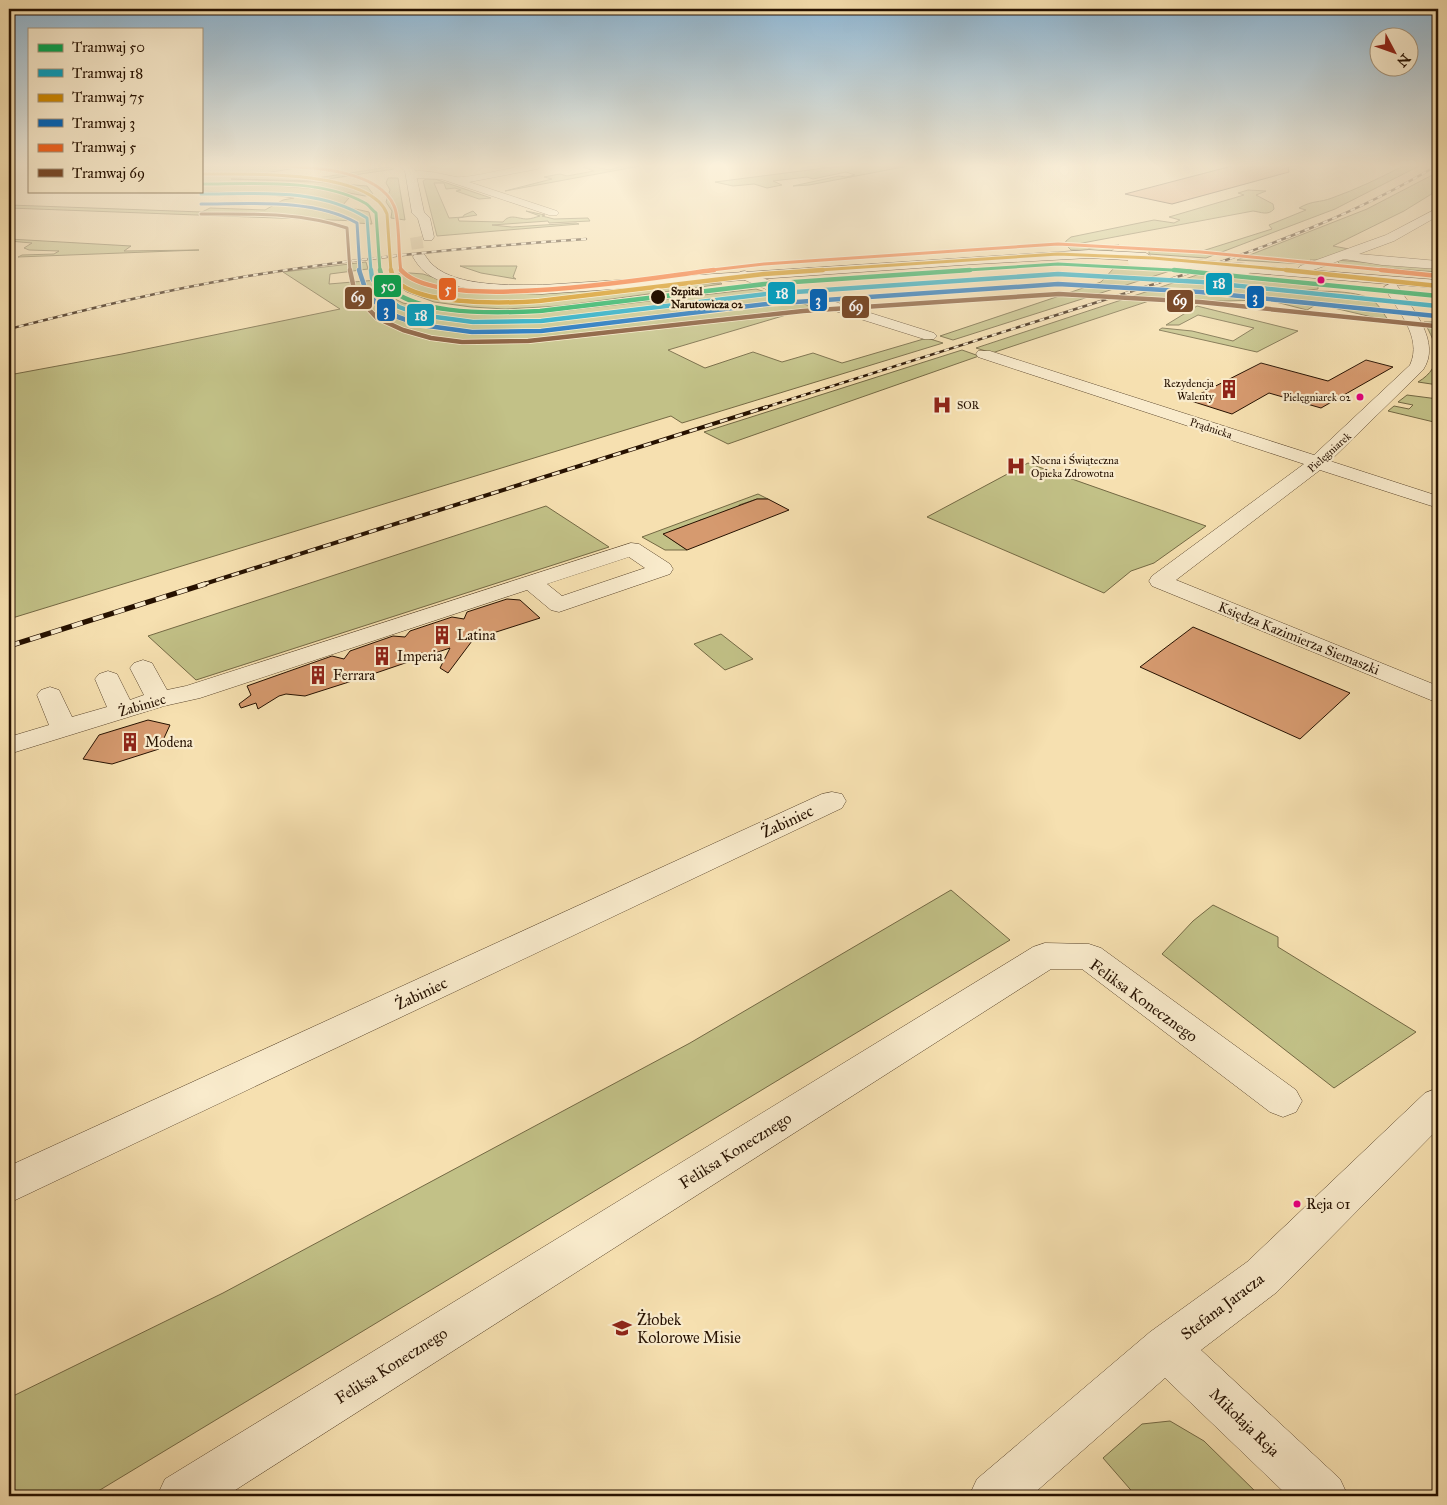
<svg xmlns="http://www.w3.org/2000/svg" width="1447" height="1505" font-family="'IM FELL Great Primer',serif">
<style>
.green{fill:#c2c187;stroke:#746944}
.building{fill:#d69a6f;stroke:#261100}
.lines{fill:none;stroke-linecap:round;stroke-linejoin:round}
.secondary-tunnel{stroke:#d7c196;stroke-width:12;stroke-dasharray:12 5.5;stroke-linecap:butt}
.street-casing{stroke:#5a452c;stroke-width:1}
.secondary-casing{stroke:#261100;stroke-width:1}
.street{fill:#f9ebcc;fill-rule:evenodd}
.secondary{fill:#f9ebcc;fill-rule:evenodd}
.rail-far2-casing{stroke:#261100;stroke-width:2.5}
.rail-far1-casing{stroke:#261100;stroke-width:4}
.rail-casing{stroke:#261100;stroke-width:5.5}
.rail-far2{stroke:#f9ebcc;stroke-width:2;stroke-dasharray:5;stroke-linecap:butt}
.rail-far1{stroke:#f9ebcc;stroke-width:2.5;stroke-dasharray:8;stroke-linecap:butt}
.rail{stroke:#f9ebcc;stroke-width:4;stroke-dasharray:11;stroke-linecap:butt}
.secondary-bridge-casing{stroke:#261100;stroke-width:12;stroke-linecap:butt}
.secondary-bridge{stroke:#f9ebcc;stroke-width:12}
.tram-1-far1-casing{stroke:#f9ebcc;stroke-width:5}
.tram-1-casing{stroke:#f9ebcc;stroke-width:6}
.tram-2-far1-casing{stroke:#f9ebcc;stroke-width:5}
.tram-2-casing{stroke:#f9ebcc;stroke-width:6}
.tram-3-far1-casing{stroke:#f9ebcc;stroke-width:5}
.tram-3-casing{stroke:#f9ebcc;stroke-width:6}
.tram-4-far1-casing{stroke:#f9ebcc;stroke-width:5}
.tram-4-casing{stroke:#f9ebcc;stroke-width:6}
.tram-5-far1-casing{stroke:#f9ebcc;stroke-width:5}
.tram-5-casing{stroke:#f9ebcc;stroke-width:6}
.tram-6-far1-casing{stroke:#f9ebcc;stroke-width:5}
.tram-6-casing{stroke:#f9ebcc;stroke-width:6}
.tram-1-far1{stroke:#00a651;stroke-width:3}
.tram-1{stroke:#00a651;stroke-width:4.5}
.tram-2-far1{stroke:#02a1c4;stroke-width:3}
.tram-2{stroke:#02a1c4;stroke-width:4.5}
.tram-3-far1{stroke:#cd8800;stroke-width:3}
.tram-3{stroke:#cd8800;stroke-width:4.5}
.tram-4-far1{stroke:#0065bd;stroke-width:3}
.tram-4{stroke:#0065bd;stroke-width:4.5}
.tram-5-far1{stroke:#f26522;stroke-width:3}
.tram-5{stroke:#f26522;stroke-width:4.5}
.tram-6-far1{stroke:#7a4b2a;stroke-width:3}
.tram-6{stroke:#7a4b2a;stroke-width:4.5}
.bus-dot{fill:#e5007d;stroke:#f9ebcc;stroke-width:2}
.stop-dot{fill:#261100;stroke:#f9ebcc;stroke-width:2}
.labels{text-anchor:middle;stroke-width:4.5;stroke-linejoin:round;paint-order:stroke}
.far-stop-label{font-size:11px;font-weight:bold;fill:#261100;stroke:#f9ebcc;text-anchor:start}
.far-poi-label{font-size:11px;fill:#261100;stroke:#f9ebcc;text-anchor:start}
.far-bus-label{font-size:11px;fill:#261100;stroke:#f9ebcc;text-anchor:end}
.far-street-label{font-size:11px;fill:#261100;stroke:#f9ebcc}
.poi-label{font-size:14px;fill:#261100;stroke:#f9ebcc;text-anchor:start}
.street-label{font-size:14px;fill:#261100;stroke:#f9ebcc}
.near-bus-label{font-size:15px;fill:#261100;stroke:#f9ebcc;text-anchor:start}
.near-street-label{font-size:16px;fill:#261100;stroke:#f9ebcc}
.near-poi-label{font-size:16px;fill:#261100;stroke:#f9ebcc;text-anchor:start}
.line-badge{stroke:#f9ebcc;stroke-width:2}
.badge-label{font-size:14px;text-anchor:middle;font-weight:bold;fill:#fff}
</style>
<rect width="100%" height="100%" fill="#f6e0b0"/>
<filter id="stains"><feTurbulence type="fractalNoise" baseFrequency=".004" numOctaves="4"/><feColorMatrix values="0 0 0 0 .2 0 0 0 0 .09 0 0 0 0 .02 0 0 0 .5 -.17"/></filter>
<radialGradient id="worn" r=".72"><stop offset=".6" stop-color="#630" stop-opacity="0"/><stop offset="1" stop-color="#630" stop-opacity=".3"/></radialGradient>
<!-- green -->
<g class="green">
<path d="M201,166H309L265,173L317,178L389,167L394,169L314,181L231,179L316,182L367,186L373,194L365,196L313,186L201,182Z"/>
<path d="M591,166L609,170L623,166H640L505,191L552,179L544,177L560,174L567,176L594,171L583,167Z"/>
<path d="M817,166L831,168L842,166H908L809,185L793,186L839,176L846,177L855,175L846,172L813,179L807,177L773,181L782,185L767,188L754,184L733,186L715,182L825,168Z"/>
<path d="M1403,166H1419L1335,209L1206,258L1149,254V251L1199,252L1272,229L1269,225L1306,210L1299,208C1313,200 1319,203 1332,198C1357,189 1380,178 1403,166Z"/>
<path d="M1438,172V190L1404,211L1333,246L1349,249L1318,260H1310L1312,262L1304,264L1237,260L1367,209Z"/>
<path d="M388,178H398L405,220L391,218L392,211L386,202L390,190L386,183Z"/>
<path d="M426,179H435L491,198L479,199L456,191L461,190L455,188L446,189L444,183H434L449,218L463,217L464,215L473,211L477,215L458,218L459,221L503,222C510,213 518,219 527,219C531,219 536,217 540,216L526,211L545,215L542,216L554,219L588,218L590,221L549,223L548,221L492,225L512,227L576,223L579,224L437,236L423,181Z"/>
<path d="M201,185C231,185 329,184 349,198L342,206L369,212L372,224L357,223L358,221L9,208V205L202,212L210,208L265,210L283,200L294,198L257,193L196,191H201Z"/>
<path d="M1248,190L1266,191L1256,195L1273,204L1274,209C1268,216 1261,212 1253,211L1077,244L1089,248L1119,245L1111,251L1071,250L1065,244L1066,241L1071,237L1154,220L1174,223L1180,220L1169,217L1244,195L1238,193Z"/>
<path d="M9,239L131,246L124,251L199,250L18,257L22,255L54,254L59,251L29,250L24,248L32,243L9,241Z"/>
<path d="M1336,260L1438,268V272L1341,265Z"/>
<path d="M366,262L368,269L330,274L329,284L377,280L379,291L403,303L426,308L491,314L543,313L756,289L813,307L668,350L705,368L753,352L782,362L813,353L842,363L927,338L943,343L682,423L671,416L9,619V375L122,354L340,309L283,272Z"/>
<path d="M460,266H517L513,277L516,279L481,273Z"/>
<path d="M1114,268L1170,271L953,340L940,336L1101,282Z"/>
<path d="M410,273L423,274L457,285L451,289L458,286L546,293L721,283L722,284L560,306L505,309L471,307L434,302L407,292L395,284H397L392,274Z"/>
<path d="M1200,274L1318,286V289L1292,292C1310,291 1357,289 1372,300C1379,304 1384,315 1389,321L1317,304L1307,310L1268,300L1180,302L1155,299L992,353L976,348Z"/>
<path d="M1197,306L1298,331L1257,352L1159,330L1162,328L1192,331L1233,341L1254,328L1198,315L1179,325H1166Z"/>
<path d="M1424,322H1438V385L1418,382C1445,366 1437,344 1424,322Z"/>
<path d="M962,350L979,356L728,444L704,432Z"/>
<path d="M1407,395L1438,399V423L1388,411L1394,406L1409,409L1413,405L1398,402Z"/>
<path d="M1028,463C1087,485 1147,505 1206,526L1154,563L1131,571L1104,593L927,517Z"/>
<path d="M758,494L768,499H757L739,505L738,510H728L713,517L700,520L698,525H688L669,532L668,537L687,550H665L642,537Z"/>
<path d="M546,506L609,547L196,680L148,636Z"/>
<path d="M721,634L753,659L725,670L694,644Z"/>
<path d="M951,890L1010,940L90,1496H9V1398L223,1293L690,1043Z"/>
<path d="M1213,905L1278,937V947L1416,1032L1334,1088L1162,954L1193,921Z"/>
<path d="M1170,1421L1204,1441L1260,1496H1136L1103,1458L1142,1424Z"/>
</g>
<!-- building -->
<g class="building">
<path d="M1232,166H1288L1289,172L1172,204L1125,194Z"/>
<path d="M1366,360L1393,367L1321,408L1269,393L1232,414L1188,400L1261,363L1328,381Z"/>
<path d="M757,499H768L789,510L687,550L663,534Z"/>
<path d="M507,599L520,600L540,618L490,634L478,633L448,673L440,668L450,648L432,654L419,653L414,660L370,675L358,673L352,681L305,696L286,694L279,696L258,709L256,703L241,708L239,704L251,695L247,686L332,656L344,659L350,651L393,636L405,637L410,631L452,617L464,619L467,612Z"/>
<path d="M1193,627L1350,693L1300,739L1140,667Z"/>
<path d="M148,720L170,725L159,749L112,764L83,759L99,735Z"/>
</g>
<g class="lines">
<!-- secondary-tunnel -->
<path class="secondary-tunnel" d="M416,237L419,257"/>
<!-- street casing -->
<g class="street-casing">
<g id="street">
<path d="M522,166H542L537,169L469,182L557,211L559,213L557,215H549L441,179L411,178L406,175C415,166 444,175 456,177C467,179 509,168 522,166Z"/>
<path d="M1438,208V216L1394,241L1359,254L1438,261V269L1382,265L1344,259L1305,273L1298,269L1300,266L1386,235Z"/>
<path d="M745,271L778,284L934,333L937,336L934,339H924L768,290L740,278L738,275L740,272Z"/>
<path d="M1391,283L1396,284C1412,308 1442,342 1423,370L1330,461L1438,496V508L1320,470L1176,580L1438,686V703L1152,586L1149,581L1152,576L1304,464L978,357L976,354L978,351H990L1314,455L1410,365C1423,337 1397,310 1384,287Z"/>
<path d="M631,543L639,544L670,564L673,569L670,574L559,612L551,610L527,590L200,698L164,706L9,754V737L49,725L37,695L41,690L50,687L59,690L72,717L107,707L95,679L99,674L108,671L117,674L130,700L144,695L130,668L134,663L143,660L152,663L167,690L186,686ZM629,557L645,568L562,596L547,584Z"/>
<path d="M832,792L842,794L846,801L842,808L9,1203V1166L822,794Z"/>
<path d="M1045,943L1089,944L1101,948L1296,1090L1302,1101L1296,1112L1283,1117L1270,1112L1082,969H1051L226,1496H157L165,1479L1033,947Z"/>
<path d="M1438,1088V1129L1277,1292L1201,1350L1340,1479L1348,1496H1288L1165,1378L1031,1496H969L977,1479L1150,1332L1247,1262L1425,1093Z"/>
</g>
</g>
<!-- secondary casing -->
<g class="secondary-casing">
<g id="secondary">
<path d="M399,166H410L415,170L424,212L430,218L434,237L432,240H424L418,219L412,213L405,171Z"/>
<path d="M1089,250L1146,253L1152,257L1146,261L1089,258L976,264L542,294C510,293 451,293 425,272C420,268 416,262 413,257L414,254H424C427,258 430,263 434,266C458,287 512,285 542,285Z"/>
<path d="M1245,265L1438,280V288L1240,272L1238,269Z"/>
</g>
</g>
<!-- street -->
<use href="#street" class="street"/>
<!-- secondary -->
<use href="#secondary" class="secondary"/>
<!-- rail-far2 casing -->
<g class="rail-far2-casing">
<g id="rail-far2">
<path d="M9,329C85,310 160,291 237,278C353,258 469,247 586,239"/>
<path d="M763,408L1183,275C1271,245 1356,214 1436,166"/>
</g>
</g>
<!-- rail-far1 casing -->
<g class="rail-far1-casing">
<path id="rail-far1" d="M201,585L767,407"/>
</g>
<!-- rail casing -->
<g class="rail-casing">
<path id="rail" d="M9,646L205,584"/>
</g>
<!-- rail-far2 -->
<use href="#rail-far2" class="rail-far2"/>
<!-- rail-far1 -->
<use href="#rail-far1" class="rail-far1"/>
<!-- rail -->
<use href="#rail" class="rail"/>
<!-- secondary-bridge casing -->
<g class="secondary-bridge-casing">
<path id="secondary-bridge" d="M1134,261L1245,269"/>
</g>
<!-- secondary-bridge -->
<use href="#secondary-bridge" class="secondary-bridge"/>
<!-- tram-1-far1 casing -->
<g class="tram-1-far1-casing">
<g id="tram-1-far1">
<path d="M201,184C250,184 321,178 365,203C369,205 372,210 376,213L380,271"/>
<path d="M952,271L1058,264L1191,271"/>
</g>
</g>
<!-- tram-1 casing -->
<g class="tram-1-casing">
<g id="tram-1">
<path d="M380,270C389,319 502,313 540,311L765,284L970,270"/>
<path d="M1174,270L1438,296"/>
</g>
</g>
<!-- tram-2-far1 casing -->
<g class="tram-2-far1-casing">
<path id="tram-2-far1" d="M201,194C256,194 319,187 367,218L371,271"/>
</g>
<!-- tram-2 casing -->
<g class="tram-2-casing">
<path id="tram-2" d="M371,270L372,278L382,295L399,307L421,315L473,322L541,321L766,294L1058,274L1201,282L1437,306"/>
</g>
<!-- tram-3-far1 casing -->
<g class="tram-3-far1-casing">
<g id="tram-3-far1">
<path d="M201,174C241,174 371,169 387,214L391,271"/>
<path d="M804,271L1058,254L1153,258L1299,271"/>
</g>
</g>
<!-- tram-3 casing -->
<g class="tram-3-casing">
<g id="tram-3">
<path d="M391,270C398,308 510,303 539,301L764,274L823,270"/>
<path d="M1286,270L1438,286"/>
</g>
</g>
<!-- tram-4-far1 casing -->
<g class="tram-4-far1-casing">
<path id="tram-4-far1" d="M201,204C249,204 314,198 357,223L360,271"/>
</g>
<!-- tram-4 casing -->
<g class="tram-4-casing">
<path id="tram-4" d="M359,270L366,291L379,306L398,317L421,325L472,332L541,331L767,304L1058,284L1200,292L1436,316"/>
</g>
<!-- tram-5-far1 casing -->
<g class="tram-5-far1-casing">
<g id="tram-5-far1">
<path d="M279,166C312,167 379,170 394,206C400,218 398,255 401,271"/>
<path d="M703,271L764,264L1058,244L1201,252L1393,271"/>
</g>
</g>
<!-- tram-5 casing -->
<g class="tram-5-casing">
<g id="tram-5">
<path d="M401,270C440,315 654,277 714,270"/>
<path d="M1381,270L1438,276"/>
</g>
</g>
<!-- tram-6-far1 casing -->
<g class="tram-6-far1-casing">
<path id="tram-6-far1" d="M201,214C251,214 299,212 347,228L350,271"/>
</g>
<!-- tram-6 casing -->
<g class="tram-6-casing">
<path id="tram-6" d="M350,270L354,289L360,300L377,318L403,330L431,338L462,342L528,341L803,311L1059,294L1200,302L1435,326"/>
</g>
<!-- tram-1-far1 -->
<use href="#tram-1-far1" class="tram-1-far1"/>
<!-- tram-1 -->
<use href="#tram-1" class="tram-1"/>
<!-- tram-2-far1 -->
<use href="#tram-2-far1" class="tram-2-far1"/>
<!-- tram-2 -->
<use href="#tram-2" class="tram-2"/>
<!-- tram-3-far1 -->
<use href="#tram-3-far1" class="tram-3-far1"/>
<!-- tram-3 -->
<use href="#tram-3" class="tram-3"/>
<!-- tram-4-far1 -->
<use href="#tram-4-far1" class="tram-4-far1"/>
<!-- tram-4 -->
<use href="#tram-4" class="tram-4"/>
<!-- tram-5-far1 -->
<use href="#tram-5-far1" class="tram-5-far1"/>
<!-- tram-5 -->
<use href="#tram-5" class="tram-5"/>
<!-- tram-6-far1 -->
<use href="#tram-6-far1" class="tram-6-far1"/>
<!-- tram-6 -->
<use href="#tram-6" class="tram-6"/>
</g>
<!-- sky -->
<linearGradient id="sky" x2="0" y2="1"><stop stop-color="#8cb6d5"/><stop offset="0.44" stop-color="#fbf1db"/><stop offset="1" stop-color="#fbf1db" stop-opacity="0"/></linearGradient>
<rect width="1447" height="376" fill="url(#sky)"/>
<!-- icons -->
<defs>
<g id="building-bare" transform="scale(1.5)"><path d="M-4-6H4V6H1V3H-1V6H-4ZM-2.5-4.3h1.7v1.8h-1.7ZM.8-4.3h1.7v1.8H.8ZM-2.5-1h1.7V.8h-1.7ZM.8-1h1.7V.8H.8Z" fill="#8f2418" stroke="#f9ebcc" stroke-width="2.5" paint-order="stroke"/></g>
<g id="hospital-bare" transform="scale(1.5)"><path d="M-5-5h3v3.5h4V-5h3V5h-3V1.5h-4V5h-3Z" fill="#8f2418" stroke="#f9ebcc" stroke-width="2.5" paint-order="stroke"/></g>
<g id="school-bare" transform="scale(1.5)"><path d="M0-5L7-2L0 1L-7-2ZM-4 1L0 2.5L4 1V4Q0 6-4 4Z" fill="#8f2418" stroke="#f9ebcc" stroke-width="2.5" paint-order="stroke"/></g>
</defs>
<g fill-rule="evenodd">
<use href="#building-bare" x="1229" y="389"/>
<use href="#hospital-bare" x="942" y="405"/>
<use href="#hospital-bare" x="1016" y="466"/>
<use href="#building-bare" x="442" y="635"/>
<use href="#building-bare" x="382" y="656"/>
<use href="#building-bare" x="318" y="675"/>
<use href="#building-bare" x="130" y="742"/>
<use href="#school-bare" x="622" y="1328"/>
</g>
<!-- markers -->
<g class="bus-dot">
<circle cx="1321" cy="280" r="4.5"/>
<circle cx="1360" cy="397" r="4.5"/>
<circle cx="1297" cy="1204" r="4.5"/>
</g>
<circle class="stop-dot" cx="658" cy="297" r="8"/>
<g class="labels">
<!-- far-stop labels -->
<g class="far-stop-label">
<text x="671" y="295">Szpital<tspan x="671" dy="13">Narutowicza 02</tspan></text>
</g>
<!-- far-poi labels -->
<g class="far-poi-label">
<text x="1214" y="387" text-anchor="end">Rezydencja<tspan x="1214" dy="13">Walenty</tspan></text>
<text x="957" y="409">SOR</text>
<text x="1031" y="464">Nocna i Świąteczna<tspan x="1031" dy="13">Opieka Zdrowotna</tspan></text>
</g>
<!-- far-bus labels -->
<g class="far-bus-label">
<text x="1351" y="401">Pielęgniarek 02</text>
</g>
<!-- far-street labels -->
<g class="far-street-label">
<text transform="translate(1211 428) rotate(18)" y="4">Prądnicka</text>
<text transform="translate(1329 452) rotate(-42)" y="4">Pielęgniarek</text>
</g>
<!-- poi labels -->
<g class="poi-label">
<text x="457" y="640">Latina</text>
<text x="397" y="661">Imperia</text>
<text x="333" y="680">Ferrara</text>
<text x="145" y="747">Modena</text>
</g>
<!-- street labels -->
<g class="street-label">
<text transform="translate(1299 638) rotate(22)" y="5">Księdza Kazimierza Siemaszki</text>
<text transform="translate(142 705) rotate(-16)" y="5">Żabiniec</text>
</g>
<!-- near-bus labels -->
<g class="near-bus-label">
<text x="1306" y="1209">Reja 01</text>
</g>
<!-- near-street labels -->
<g class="near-street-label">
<text transform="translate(787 821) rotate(-25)" y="6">Żabiniec</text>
<text transform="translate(421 993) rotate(-25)" y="6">Żabiniec</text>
<text transform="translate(1144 1000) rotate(36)" y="6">Feliksa Konecznego</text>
<text transform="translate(735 1150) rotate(-32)" y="6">Feliksa Konecznego</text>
<text transform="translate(1222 1306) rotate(-37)" y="6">Stefana Jaracza</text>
<text transform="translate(391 1365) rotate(-32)" y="6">Feliksa Konecznego</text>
<text transform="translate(1245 1422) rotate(44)" y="6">Mikołaja Reja</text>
</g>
<!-- near-poi labels -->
<g class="near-poi-label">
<text x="637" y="1325">Żłobek<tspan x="637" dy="18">Kolorowe Misie</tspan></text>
</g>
</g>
<g class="line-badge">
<rect x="1205" y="272" width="28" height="24" rx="5" fill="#02a1c4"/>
<rect x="373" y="274" width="29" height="24" rx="5" fill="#00a651"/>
<rect x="438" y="277" width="19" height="24" rx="5" fill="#f26522"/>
<rect x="767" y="281" width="29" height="24" rx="5" fill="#02a1c4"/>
<rect x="1246" y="285" width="19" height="24" rx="5" fill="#0065bd"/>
<rect x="344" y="286" width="29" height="24" rx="5" fill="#7a4b2a"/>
<rect x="809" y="288" width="19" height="24" rx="5" fill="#0065bd"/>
<rect x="1166" y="289" width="28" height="24" rx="5" fill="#7a4b2a"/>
<rect x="841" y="295" width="29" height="24" rx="5" fill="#7a4b2a"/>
<rect x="376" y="298" width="20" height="24" rx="5" fill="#0065bd"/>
<rect x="406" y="303" width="29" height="24" rx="5" fill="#02a1c4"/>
</g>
<g class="badge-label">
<text x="1219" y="288">18</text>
<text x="388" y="291">50</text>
<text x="448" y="294">5</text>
<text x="782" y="298">18</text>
<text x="1255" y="302">3</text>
<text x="358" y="302">69</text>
<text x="818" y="305">3</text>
<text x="1180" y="305">69</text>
<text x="856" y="311">69</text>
<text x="386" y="315">3</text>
<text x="421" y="320">18</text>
</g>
<!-- margin -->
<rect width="1447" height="1505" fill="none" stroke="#f6e0b0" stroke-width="30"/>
<rect x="10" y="10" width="1427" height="1485" fill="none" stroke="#261100" stroke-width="2.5"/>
<rect x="15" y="15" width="1417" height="1475" fill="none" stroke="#261100"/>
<!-- legend -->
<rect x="28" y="28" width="175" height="165" fill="#f9ebcc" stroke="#a5947a"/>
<rect x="38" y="44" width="25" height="8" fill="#00a651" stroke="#a5947a"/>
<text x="72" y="52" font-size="15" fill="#261100">Tramwaj 50</text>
<rect x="38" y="69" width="25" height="8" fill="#02a1c4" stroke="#a5947a"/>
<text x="72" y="78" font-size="15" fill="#261100">Tramwaj 18</text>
<rect x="38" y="94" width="25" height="8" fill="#cd8800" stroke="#a5947a"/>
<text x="72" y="102" font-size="15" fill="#261100">Tramwaj 75</text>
<rect x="38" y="119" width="25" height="8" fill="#0065bd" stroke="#a5947a"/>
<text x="72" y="128" font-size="15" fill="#261100">Tramwaj 3</text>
<rect x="38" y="144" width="25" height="8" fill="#f26522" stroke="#a5947a"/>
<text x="72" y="152" font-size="15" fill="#261100">Tramwaj 5</text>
<rect x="38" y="169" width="25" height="8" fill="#7a4b2a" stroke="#a5947a"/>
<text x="72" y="178" font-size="15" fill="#261100">Tramwaj 69</text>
<!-- north arrow -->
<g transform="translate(1394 52) rotate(131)"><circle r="24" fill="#f9ebcc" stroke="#a5947a"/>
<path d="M0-4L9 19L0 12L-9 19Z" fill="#8f2418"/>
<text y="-8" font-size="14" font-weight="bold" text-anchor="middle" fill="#261100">N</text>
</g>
<rect width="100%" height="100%" filter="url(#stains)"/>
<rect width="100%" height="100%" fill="url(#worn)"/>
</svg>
